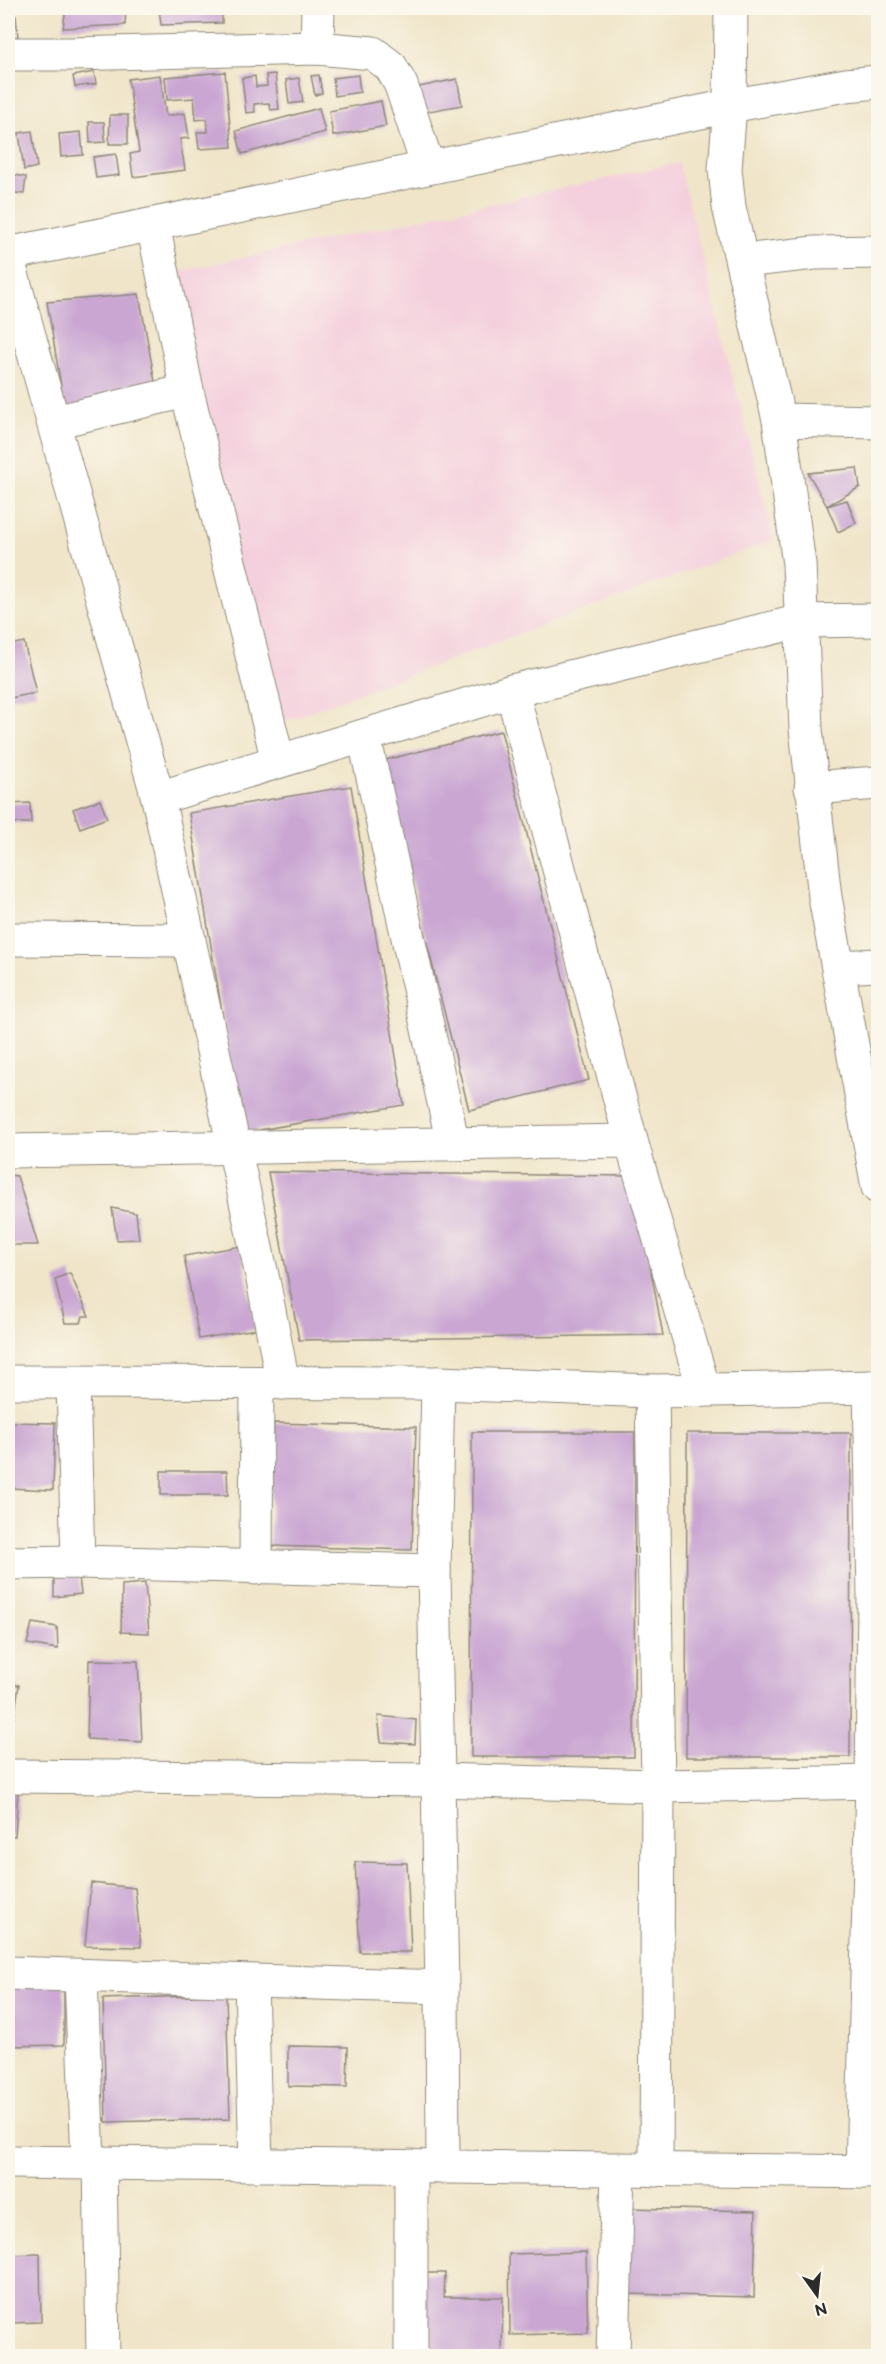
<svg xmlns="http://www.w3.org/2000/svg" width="886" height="2364" font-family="'Balsamiq Sans',sans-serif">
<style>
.built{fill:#f4cfdd}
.building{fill:#caa7d3}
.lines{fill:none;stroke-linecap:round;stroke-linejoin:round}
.minor-casing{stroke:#8e887a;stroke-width:35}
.tertiary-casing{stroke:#8e887a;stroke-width:35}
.minor{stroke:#fff;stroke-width:33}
.tertiary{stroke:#fff;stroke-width:33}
</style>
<rect width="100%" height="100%" fill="#fbf7ec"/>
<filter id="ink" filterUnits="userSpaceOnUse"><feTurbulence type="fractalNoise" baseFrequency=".0167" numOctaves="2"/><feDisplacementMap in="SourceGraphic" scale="12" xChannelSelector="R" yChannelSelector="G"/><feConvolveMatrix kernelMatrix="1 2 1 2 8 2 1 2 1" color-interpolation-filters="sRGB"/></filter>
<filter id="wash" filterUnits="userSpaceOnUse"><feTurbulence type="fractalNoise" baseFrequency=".008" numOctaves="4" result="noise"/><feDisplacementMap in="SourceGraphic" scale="24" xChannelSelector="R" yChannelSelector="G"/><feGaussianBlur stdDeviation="1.35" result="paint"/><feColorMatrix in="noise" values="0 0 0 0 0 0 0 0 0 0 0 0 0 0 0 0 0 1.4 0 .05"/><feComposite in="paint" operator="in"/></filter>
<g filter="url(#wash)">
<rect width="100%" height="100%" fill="#f0e5c9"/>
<!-- built -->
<path class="built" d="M679,163L774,540L279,723L149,278Z"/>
<g id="blocks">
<!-- building -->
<g class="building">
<path d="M66,8H126L125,25L63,28Z"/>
<path d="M159,8H222V23L161,25Z"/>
<path d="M8,16H16L18,37H8Z"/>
<path d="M94,72L96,84L75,87L73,76Z"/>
<path d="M225,72L232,147L199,149L197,132H208L207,119L196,120L194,98L167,100L165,77Z"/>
<path d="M275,74L279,109L271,110L269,103L254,104L255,112L246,113L242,78L255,76L256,87L267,86L266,75Z"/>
<path d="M160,75L166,116L185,113L189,138L180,139L185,170L133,177L130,154L139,152L128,79Z"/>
<path d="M319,75L322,93L315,95L311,76Z"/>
<path d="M358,75L360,92L335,96L333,78Z"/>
<path d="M299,78L303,102L289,104L286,80Z"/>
<path d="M457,79L462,105L424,112L419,87Z"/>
<path d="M381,101L386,126L333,136L329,111Z"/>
<path d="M319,108L325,132L242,154L236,131Z"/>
<path d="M110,115H128V144H109Z"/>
<path d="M89,122H104L105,142L90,143Z"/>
<path d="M32,131L37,167L24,170L19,133Z"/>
<path d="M81,132L83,155L61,157L59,134Z"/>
<path d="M116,154L119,175L96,178L93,157Z"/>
<path d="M9,174L26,177L24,194L8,192Z"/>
<path d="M139,294L157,393L65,410L47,302Z"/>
<path d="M857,468L860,487L827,506L808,473Z"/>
<path d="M847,500L856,523L838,532L827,506Z"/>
<path d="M24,642L36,693L10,698L8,686V645Z"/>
<path d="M501,731L589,1080L469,1110L381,761Z"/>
<path d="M351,786L404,1105L242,1133L189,813Z"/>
<path d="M100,800L107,818L80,828L73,809Z"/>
<path d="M30,803L31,823H8V804Z"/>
<path d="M268,1172L633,1176L663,1335L299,1340Z"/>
<path d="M8,1175L17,1176L38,1245H8Z"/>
<path d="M112,1208L136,1213L139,1239L117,1240Z"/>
<path d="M241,1246L256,1329L199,1339L184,1256Z"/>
<path d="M70,1273L89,1316H83L81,1323H65L55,1279Z"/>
<path d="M8,1422L55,1423L53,1490L8,1488Z"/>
<path d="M274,1423L416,1427L412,1550L269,1546Z"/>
<path d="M472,1432H635L634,1757H471Z"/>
<path d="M687,1433H851L850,1757H686Z"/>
<path d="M161,1471H227L228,1495H161Z"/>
<path d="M54,1576L79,1577L81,1594L54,1597Z"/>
<path d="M145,1583L149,1633L121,1632L122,1585Z"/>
<path d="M32,1623L57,1627L58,1649L27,1644Z"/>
<path d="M89,1660L138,1661L142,1742L87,1739Z"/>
<path d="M8,1685H19L14,1718H8Z"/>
<path d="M378,1716L416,1720L415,1744L381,1742Z"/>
<path d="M8,1792H18L15,1836H8Z"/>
<path d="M355,1862L407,1863L411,1952H360Z"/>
<path d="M91,1883L135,1888L141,1947L85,1946Z"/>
<path d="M8,1985H64V2045L8,2046Z"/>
<path d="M226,1995L230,2119L106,2122L103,1999Z"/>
<path d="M288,2046L348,2047L347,2087L288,2086Z"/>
<path d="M628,2208L756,2211L754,2297L625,2294Z"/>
<path d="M586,2252L588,2333L510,2335L509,2254Z"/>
<path d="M40,2254L41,2322L8,2323L9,2255Z"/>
<path d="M423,2273H445L444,2297H503L502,2356H422Z"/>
</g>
</g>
</g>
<g filter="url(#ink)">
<use href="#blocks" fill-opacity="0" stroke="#8e887a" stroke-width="1.5"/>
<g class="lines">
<!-- minor casing -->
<g class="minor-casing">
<g id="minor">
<path d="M731,8L730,106L725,169L729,207L779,420L799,564L806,729L825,897L878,1187"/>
<path d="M317,48L318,8"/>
<path d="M8,54H70L317,48L373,53L391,67L401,85L428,167"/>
<path d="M153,225L187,391L278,761"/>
<path d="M8,260L158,798L263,1280L283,1383"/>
<path d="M742,261L815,253L878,252"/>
<path d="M779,420L878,422"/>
<path d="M54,422L187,391"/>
<path d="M512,691L631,1141L704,1390"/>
<path d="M364,736L453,1144"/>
<path d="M811,788L878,783"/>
<path d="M158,798L512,691L801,621L878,620"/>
<path d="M8,939L189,940"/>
<path d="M839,967L878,965"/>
<path d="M8,1151L631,1141"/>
<path d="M8,1382L438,1383L652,1391L878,1387"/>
<path d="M73,1382L78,1562"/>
<path d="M438,1383L434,1571L442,1987L443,2167"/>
<path d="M652,1391L658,1786L656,2170"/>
<path d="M8,1563L78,1562L434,1571"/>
<path d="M256,1568L257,1383"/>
<path d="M8,1776L438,1780L658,1786L878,1782"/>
<path d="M8,1973L442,1987"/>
<path d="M81,1976L88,2162"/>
<path d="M251,1981L256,2165"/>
<path d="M8,2162L878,2172"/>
<path d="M100,2162L103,2356"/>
<path d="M411,2166V2356"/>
<path d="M862,2172L872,1782L874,1596L870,1387"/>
<path d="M613,2356L618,2169"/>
</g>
</g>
<!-- tertiary casing -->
<g class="tertiary-casing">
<path id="tertiary" d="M8,254L730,106L846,85L878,82"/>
</g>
<!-- minor -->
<use href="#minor" class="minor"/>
<!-- tertiary -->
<use href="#tertiary" class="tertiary"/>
</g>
</g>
<!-- margin -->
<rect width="886" height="2364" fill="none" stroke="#fbf7ec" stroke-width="30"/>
<!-- north arrow -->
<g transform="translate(817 2295) rotate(165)" stroke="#fbf7ec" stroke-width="4.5" paint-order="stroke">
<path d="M0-4.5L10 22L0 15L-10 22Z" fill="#2b2b2b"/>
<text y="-9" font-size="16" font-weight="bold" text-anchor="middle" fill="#2b2b2b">N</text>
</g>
</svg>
